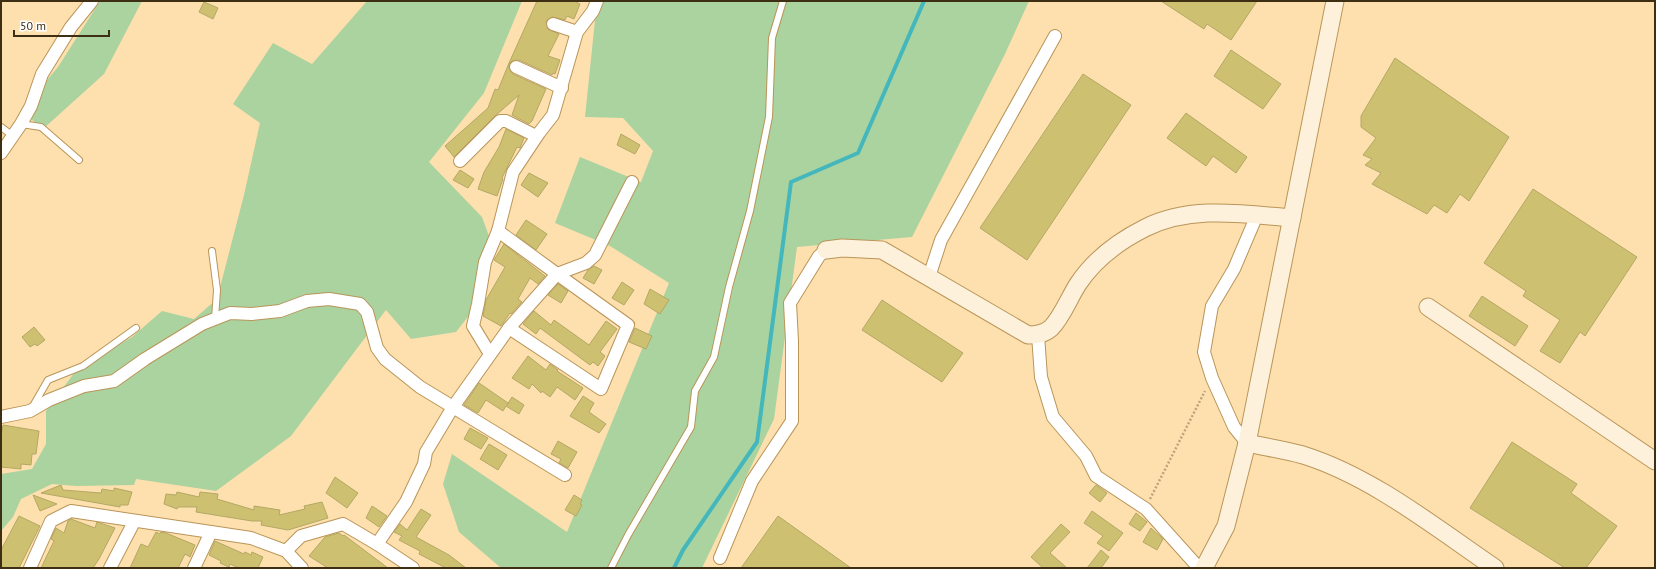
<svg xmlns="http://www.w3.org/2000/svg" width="1656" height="569" font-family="'PT Sans',sans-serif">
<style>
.green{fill:#aad3a0}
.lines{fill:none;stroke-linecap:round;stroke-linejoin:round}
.stream{stroke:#44b7bc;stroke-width:4}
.building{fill:#cec071;stroke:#b4a864}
.lane-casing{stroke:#b99558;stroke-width:8}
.street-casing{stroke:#b99558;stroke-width:14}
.secondary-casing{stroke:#b99558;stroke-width:19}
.path{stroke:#bca379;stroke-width:2.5;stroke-dasharray:2 2;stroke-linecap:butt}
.lane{stroke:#fff;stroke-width:6}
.street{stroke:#fff;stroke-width:12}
.secondary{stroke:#fdf1dc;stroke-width:17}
</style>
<rect width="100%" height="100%" fill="#fee0ae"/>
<!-- green -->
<g class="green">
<path d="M100,1H142L104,74L43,129L31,119L47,80L58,67Z"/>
<path d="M367,1H522L484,93L429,162L482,217L493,247L478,304L456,332L411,339L386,310L291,436L216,491L136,479L134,485L76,486L52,484L21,499L13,517L1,531V474L32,469L46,444V411L77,369L132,337L162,311L194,319L217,299L244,195L260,123L233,104L273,43L312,64Z"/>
<path d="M597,1H1029L1005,54L912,237L797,247L774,419L702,568H501L459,532L443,484L452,454L567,532L669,283L610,246L555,223L580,157L641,182L653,151L623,118L585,117Z"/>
</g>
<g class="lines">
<!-- stream -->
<path class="stream" d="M674,568L683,550L757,442L791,182L858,153L924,1"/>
</g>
<!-- building -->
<g class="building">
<path d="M537,1H574L580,4L574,19L567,16L565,20L552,17L546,21L548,29L559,34L548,56L560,60L555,74L553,73L552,75L519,60L512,61L509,64V68L513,74L546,89L532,121L529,124L512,115L519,95L495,116L454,157L445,146L488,108L495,89L498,90L509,63Z"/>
<path d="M1161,1H1257L1231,40L1207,24L1204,29Z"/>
<path d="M204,2L218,8L213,19L199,12Z"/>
<path d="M1231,50L1281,84L1263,109L1214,76Z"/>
<path d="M1395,58L1509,137L1469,201L1460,194L1447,213L1434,205L1427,214L1372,184L1381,173L1365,165L1372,159L1363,155L1376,138L1361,127V116Z"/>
<path d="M1083,74L1131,105L1027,260L980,228Z"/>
<path d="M1186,113L1247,157L1236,173L1213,156L1206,166L1167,138Z"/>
<path d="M506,129L524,138L520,148L517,147L502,178L503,179L497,196L478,189L484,172L499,147Z"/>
<path d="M621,134L640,145L635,154L617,145Z"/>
<path d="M460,170L474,179L468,188L453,180Z"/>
<path d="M529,173L548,183L538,197L521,185Z"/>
<path d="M1533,189L1637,257L1585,336L1580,332L1560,363L1540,351L1560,320L1523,296L1526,291L1484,263Z"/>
<path d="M526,220L547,234L536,250L516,235Z"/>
<path d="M504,244L545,276L538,284L530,278L518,299L522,302L511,314L510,313L501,326L483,316L486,300L505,267L494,260Z"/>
<path d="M594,266L602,270L594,284L583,278L588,270Z"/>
<path d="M622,282L634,290L624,305L612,298Z"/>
<path d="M558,284L568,291L561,303L548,295Z"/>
<path d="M650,289L669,300L660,314L644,304Z"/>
<path d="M1482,296L1528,326L1515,346L1469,316Z"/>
<path d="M882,300L963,353L942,382L862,330Z"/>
<path d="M534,311L551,325L554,320L589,345L606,321L617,329L600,352L605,356L598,366L593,362L590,365L540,328L536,334L523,324Z"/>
<path d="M34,327L45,340L37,346L35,344L30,347L22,337Z"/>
<path d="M635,328L652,336L646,349L629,342Z"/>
<path d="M528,356L546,370L550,364L558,370L557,371L583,388L575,400L557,387L550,397L542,391L541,393L532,384L529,389L512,378Z"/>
<path d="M479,383L508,403L507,405L512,397L524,405L519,414L506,406L503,411L486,400L478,413L464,405Z"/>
<path d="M583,396L594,403L589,412L606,424L599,433L570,416Z"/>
<path d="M3,425L39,431L36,454H32L31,465L21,464V469L1,467V437Z"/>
<path d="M470,428L488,438L481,449L464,439Z"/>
<path d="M558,441L577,452L568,468L559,463L561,459L551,454Z"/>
<path d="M1512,442L1577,484L1571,493L1617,526L1586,568H1565L1470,508Z"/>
<path d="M489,444L507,455L498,470L480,459Z"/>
<path d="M335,477L358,493L347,508L326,493Z"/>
<path d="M61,485L63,490L101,493L102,489L114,491V488L132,492L128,505H120V507L41,493Z"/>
<path d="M1096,485L1107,493L1100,502L1089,493Z"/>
<path d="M177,492L199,497L200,492L218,494L217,499L254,510V506L280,510L279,515L305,509L304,506L322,502L328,518L288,530L261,525L262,521H252L196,512L197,507H178L177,509L164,504L166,494L176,495Z"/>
<path d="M33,495L57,504L40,511Z"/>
<path d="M574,495L582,500L580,504L582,505L576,516L565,510Z"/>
<path d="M372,506L387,516L379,527L366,518Z"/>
<path d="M421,509L431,515L416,537L449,555L466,568H446L419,554L420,551L399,540L402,536L394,532L400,524L407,530Z"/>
<path d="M1092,511L1123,533L1109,551L1097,543L1103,536L1084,523Z"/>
<path d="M1136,513L1147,522L1140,531L1129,524Z"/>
<path d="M19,516L40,526L19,568H1V550Z"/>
<path d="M778,516L851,568H741Z"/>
<path d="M71,519L95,528L97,522L115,528L99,559L93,568H41L54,541L51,539L56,528L64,533L68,521Z"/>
<path d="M1061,524L1070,532L1050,553L1067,568H1043L1031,557Z"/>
<path d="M1151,528L1163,539L1157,550L1143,542Z"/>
<path d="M156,532L160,534L161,532L166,533L195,545L190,557L185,554L178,568H130L141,544L148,547Z"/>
<path d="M339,533L343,536L344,535L388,568H328L309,556L325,537Z"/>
<path d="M215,541L244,554L245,552L251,555L252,552L263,557L258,568H239L230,564L229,567L220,563L221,561L209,555Z"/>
<path d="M1101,550L1109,557L1101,568H1087Z"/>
</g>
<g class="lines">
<!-- lane casing -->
<g class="lane-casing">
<g id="lane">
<path d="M21,124L41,127L79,160"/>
<path d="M1,127L13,136"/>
<path d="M212,251L217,290L215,319"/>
<path d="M33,406L48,380L83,366L136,328"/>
<path d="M611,568L628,535L691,427L695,391L714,357L729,287L750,211L769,117L772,38L783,1"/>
</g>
</g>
<!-- street casing -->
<g class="street-casing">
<g id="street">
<path d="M553,24L577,32"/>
<path d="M516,67L562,88"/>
<path d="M1,153L21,124L31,106L42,74L71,27L92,1"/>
<path d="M460,161L500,121H506L536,136"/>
<path d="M557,274L586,263L595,255L632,182"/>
<path d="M929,277L941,240L1055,36"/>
<path d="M509,328L601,389L628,325L557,274"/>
<path d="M1038,335L1041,377L1053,417L1086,456L1096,476L1146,509L1199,568"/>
<path d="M490,354L473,326L478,304L485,262L498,231"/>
<path d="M1,417L30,411L49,400L84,386L114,381L145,359L202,324L230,313L252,314L280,311L307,301L329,299L360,304L367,312L377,348L385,359L420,387L565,475"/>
<path d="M1247,443L1234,427L1212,378L1204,352L1212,306L1234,269L1257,215"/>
<path d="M377,544L406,502L424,464L426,452L453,407L509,328L557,274L498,231L513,172L539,133L553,115L577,32L593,11L597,1"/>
<path d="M286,551L301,536L343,524L377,544L413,568"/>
<path d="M720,558L752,481L792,421V341L790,303L819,256L826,250"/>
<path d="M30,568L51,521L71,511L251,538L286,551L302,568"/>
<path d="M110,568L134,522"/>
<path d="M194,568L211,532"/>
</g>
</g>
<!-- secondary casing -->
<g class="secondary-casing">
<g id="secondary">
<path d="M826,250L842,248L882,250L1028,335C1037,335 1044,334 1051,328C1062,317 1069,298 1078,284C1094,260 1119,241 1145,228C1191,205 1243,214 1292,218"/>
<path d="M1428,307L1655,461"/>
<path d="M1247,443C1265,447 1285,450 1303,455C1373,477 1436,528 1495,568"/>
<path d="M1204,568L1226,526L1247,443L1335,1"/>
</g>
</g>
<!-- path -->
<path class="path" d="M1150,499L1205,391"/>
<!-- lane -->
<use href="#lane" class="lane"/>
<!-- street -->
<use href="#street" class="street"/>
<!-- secondary -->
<use href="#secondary" class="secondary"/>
</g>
<!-- border -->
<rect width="1656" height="569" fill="none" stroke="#3d2e14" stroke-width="4"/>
<!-- scale -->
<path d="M14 30v6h95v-6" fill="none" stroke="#3d2e14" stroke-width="2"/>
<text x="20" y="30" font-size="12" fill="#3d2e14" stroke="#ffffff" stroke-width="3" paint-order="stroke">50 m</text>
</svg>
